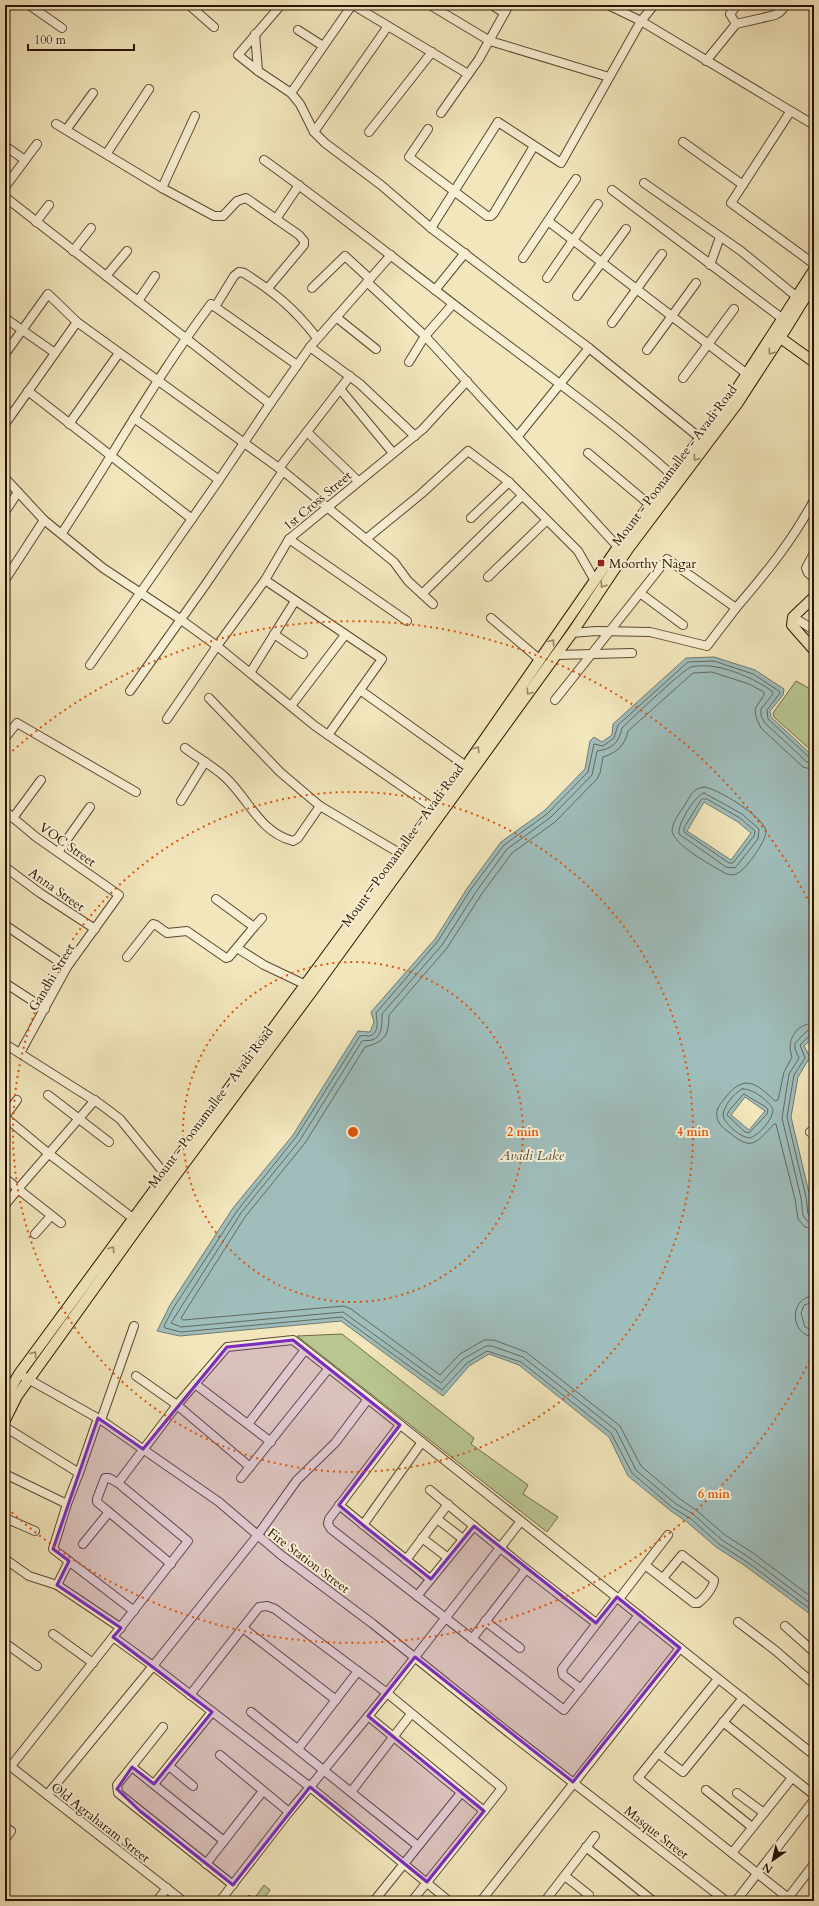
<svg xmlns="http://www.w3.org/2000/svg" width="819" height="1906" font-family="Cardo,serif">
<style>
.green{fill:#b8c692;stroke:#716c49}
.water{fill:#9fbdbb;stroke:#707970;fill-rule:evenodd}
.lines{fill:none;stroke-linecap:round;stroke-linejoin:round}
.shore{stroke:#64685e;stroke-width:1}
.minor-casing{stroke:#5c472f;stroke-width:10}
.major-casing{stroke:#2a1200;stroke-width:12}
.minor{stroke:#f7efd3;stroke-width:8}
.major{stroke:#f2e6bc;stroke-width:10}
.oneway{stroke:#988767}
.marked{fill:#7b2cbf;fill-opacity:0.2;stroke:#7b2cbf;stroke-width:3;stroke-linejoin:round}
.ring{fill:none;stroke:#de550b;stroke-width:2;stroke-dasharray:2 4}
.poi-dot{fill:#8f2418;stroke:#f7efd3;stroke-width:1.5}
.labels{text-anchor:middle;stroke-width:4;stroke-linejoin:round;paint-order:stroke}
.street-label{font-size:13px;fill:#2a1200;stroke:#f7efd3}
.poi-label{font-size:13px;fill:#2a1200;stroke:#f7efd3;text-anchor:start}
.water-label{font-size:14px;font-style:italic;fill:#534e41;stroke:#f7efd3}
.centre{fill:#de550b;stroke:#f7efd3;stroke-width:2}
.ring-label{font-size:12px;text-anchor:middle;font-weight:bold;fill:#de550b;stroke:#f7efd3;stroke-width:4;stroke-linejoin:round;paint-order:stroke}
</style>
<rect width="100%" height="100%" fill="#f2e6bc"/>
<filter id="stains"><feTurbulence type="fractalNoise" baseFrequency=".005" numOctaves="4"/><feColorMatrix values="0 0 0 0 .2 0 0 0 0 .09 0 0 0 0 .02 0 0 0 .5 -.17"/></filter>
<radialGradient id="worn" r=".72"><stop offset=".6" stop-color="#630" stop-opacity="0"/><stop offset="1" stop-color="#630" stop-opacity=".3"/></radialGradient>
<!-- green -->
<g class="green">
<path d="M796,681L814,691V753L774,717L773,713Z"/>
<path d="M342,1334L474,1438L471,1444L528,1485L523,1494L558,1517L547,1532L297,1336Z"/>
<path d="M264,1885L270,1890L262,1901H244L249,1895L254,1899Z"/>
</g>
<!-- water -->
<path class="water" d="M714,657L755,670L784,689L783,695L770,711L771,717L814,757V1037L804,1046L810,1057L798,1077L791,1117L810,1197L814,1230V1310L810,1312L814,1328V1617L744,1565L716,1547L687,1522L671,1511L628,1476L609,1437L519,1365L489,1354L469,1366L443,1396L341,1321L180,1336L157,1331L170,1305L233,1208L293,1135L358,1031L370,1032L374,1022L371,1012L435,939L468,887L501,842L544,811L585,769L590,741L594,737L602,742L612,735L613,724L686,658ZM704,802L738,822L751,833L731,860L687,831ZM745,1097L765,1111L749,1130L731,1115Z"/>
<g class="lines">
<!-- shore -->
<g class="shore">
<path d="M814,759L810,758L768,719L767,710L780,693L779,691L753,674L714,661L688,662L618,725L614,738L603,746L594,744L588,772L547,814L504,845L471,889L438,941L376,1013C377,1019 380,1034 369,1036C366,1036 363,1035 360,1036L296,1137L237,1211L174,1307L164,1326L165,1328L181,1332L342,1317L442,1390L467,1363L487,1351L521,1362L611,1433L632,1473L673,1508L690,1518L719,1544L747,1562L814,1612"/>
<path d="M814,764L807,762L765,723L761,716V709L773,694L772,691C752,677 716,661 691,667C685,668 631,719 622,728C619,742 613,749 597,751L592,775L551,817L507,849L476,892L442,945L382,1014C382,1022 383,1037 372,1040C369,1041 365,1040 362,1041L300,1140L241,1213L171,1323L181,1327L343,1312L441,1383L463,1359L486,1346H492L523,1357L616,1430L636,1470L676,1504L693,1514L722,1540L750,1558L814,1606"/>
<path d="M814,770L803,767L761,728L756,717L755,709L764,695V692L749,684L712,672L693,673L628,731C625,745 617,753 603,757L600,773L597,779L555,822L512,853L481,895L447,948L389,1015C389,1036 384,1042 365,1047L305,1143L245,1217L181,1318L183,1320L344,1306L351,1309L440,1375L460,1354L484,1340H494L526,1352L620,1426L641,1466L680,1499L696,1510L725,1535L753,1553L814,1599"/>
<path d="M704,787C717,788 764,817 766,831C767,840 746,869 738,873C733,876 728,875 723,872C711,865 672,844 672,830C673,821 680,812 685,805C690,796 693,788 704,787Z"/>
<path d="M704,793L742,814L759,829L758,839L735,868L726,867L679,834C677,825 695,795 704,793Z"/>
<path d="M702,799H707L740,818L755,831L754,836L733,863H729L684,832V828Z"/>
<path d="M814,1023C795,1024 786,1041 792,1057L784,1072L778,1100L775,1101C755,1082 744,1074 725,1098C721,1104 715,1109 717,1117C718,1124 724,1129 730,1133C752,1152 757,1142 774,1124H776L795,1199L798,1219L805,1227L814,1229"/>
<path d="M814,1029L807,1031L795,1043V1049L799,1058L789,1074L782,1118L801,1198L803,1215L807,1221L814,1223"/>
<path d="M814,1035H810L800,1045L805,1058L794,1075L787,1117L806,1197L808,1214L814,1218"/>
<path d="M742,1089C752,1088 770,1101 773,1110C773,1119 759,1135 750,1138C741,1138 725,1124 723,1116C723,1107 734,1093 742,1089Z"/>
<path d="M744,1094L766,1107L768,1110L767,1114L749,1133L745,1132L727,1115L729,1111Z"/>
<path d="M814,1296C788,1297 790,1336 814,1337"/>
<path d="M814,1302L804,1305L801,1313L805,1327L814,1331"/>
</g>
<!-- minor casing -->
<g class="minor-casing">
<g id="minor">
<path d="M29,5L62,28"/>
<path d="M189,5L214,27"/>
<path d="M281,5L238,55L258,71L291,93L300,104L314,132L325,143L381,185L431,228L589,348L705,442"/>
<path d="M353,5L468,74"/>
<path d="M430,5L490,41L609,77"/>
<path d="M492,5L504,13"/>
<path d="M608,5L641,21L814,125"/>
<path d="M736,24L730,14L737,5"/>
<path d="M298,30L323,46"/>
<path d="M255,34L258,71"/>
<path d="M706,61L736,24L775,15L780,12L786,5"/>
<path d="M291,93L352,5"/>
<path d="M790,112L731,203L814,264"/>
<path d="M441,113L479,59L509,5"/>
<path d="M56,124L162,188L214,216H223L237,201L246,198L299,235L304,241V245L268,288"/>
<path d="M428,129L409,157L487,216H491L494,213L534,146"/>
<path d="M66,130L93,93"/>
<path d="M314,132L388,26"/>
<path d="M369,132L432,52"/>
<path d="M683,142L743,185"/>
<path d="M5,146L25,160"/>
<path d="M107,153L149,89"/>
<path d="M264,160C334,210 401,264 469,316C538,368 609,418 672,475"/>
<path d="M644,183L741,251L797,297"/>
<path d="M5,187L37,144"/>
<path d="M162,188L195,116"/>
<path d="M612,190L783,319"/>
<path d="M5,197L270,404"/>
<path d="M276,219L299,185"/>
<path d="M548,221L747,374"/>
<path d="M36,222L49,205"/>
<path d="M431,228L498,122L561,163L641,21L654,5"/>
<path d="M73,251L91,228"/>
<path d="M523,258L576,179"/>
<path d="M710,265L720,237"/>
<path d="M106,276L127,251"/>
<path d="M547,278L598,204"/>
<path d="M367,282L425,336L409,362"/>
<path d="M312,288L345,256L370,279"/>
<path d="M435,290L465,253"/>
<path d="M577,296L626,229"/>
<path d="M138,301L155,276"/>
<path d="M453,304L425,336L618,547"/>
<path d="M215,307L234,276L239,272L244,273C274,292 295,309 317,338"/>
<path d="M336,317L376,349"/>
<path d="M5,318L55,353"/>
<path d="M612,323L662,254"/>
<path d="M310,347L360,384L415,436"/>
<path d="M647,350L696,283"/>
<path d="M5,354L48,294L77,322L283,471L394,562L408,581L433,604"/>
<path d="M683,378L734,309"/>
<path d="M340,389L393,453"/>
<path d="M28,391L192,519"/>
<path d="M134,418L219,480"/>
<path d="M5,424L77,322"/>
<path d="M69,424L119,353"/>
<path d="M307,432L358,481"/>
<path d="M518,436L589,348"/>
<path d="M588,453L650,505"/>
<path d="M279,468L350,376"/>
<path d="M5,478L44,520L103,568L180,619L217,646L315,726L439,812"/>
<path d="M5,512L18,492"/>
<path d="M471,518L509,482"/>
<path d="M62,533C112,457 156,377 211,304L297,365"/>
<path d="M289,539L407,621"/>
<path d="M366,539L421,494L468,451L509,482L578,551L595,581"/>
<path d="M814,553L806,568L808,573L814,578"/>
<path d="M488,577L546,521"/>
<path d="M5,580L44,520"/>
<path d="M265,580L382,659L360,690"/>
<path d="M640,593L683,625"/>
<path d="M422,594L522,496"/>
<path d="M793,617L814,630"/>
<path d="M491,618L539,659"/>
<path d="M572,633L596,631L650,632L707,646L736,608"/>
<path d="M274,634L303,654"/>
<path d="M556,655L632,653"/>
<path d="M90,665L219,480L270,404L310,347L391,255"/>
<path d="M250,673L295,601"/>
<path d="M130,691L206,584L283,471"/>
<path d="M209,698L280,772L320,806"/>
<path d="M555,700L667,559L736,608C766,573 793,540 814,500"/>
<path d="M291,706L345,635"/>
<path d="M167,719L217,646L265,580L289,539L423,429L467,381"/>
<path d="M328,735L360,690L466,766"/>
<path d="M5,738L17,723L136,792"/>
<path d="M185,748C198,758 213,766 225,777C249,799 259,832 293,841L298,838L320,806L401,854"/>
<path d="M181,801L205,762"/>
<path d="M5,811L36,837L119,895L67,967L20,1053"/>
<path d="M13,818L41,780"/>
<path d="M58,852L90,807"/>
<path d="M5,867L40,893L95,929"/>
<path d="M5,925L67,967"/>
<path d="M254,927L262,918"/>
<path d="M237,948L264,965L306,985"/>
<path d="M127,957L153,924L156,925L167,933L187,931L226,958L229,957L254,927L216,899"/>
<path d="M5,983L45,1009"/>
<path d="M5,1044L100,1104L120,1119L169,1179"/>
<path d="M48,1095L109,1142"/>
<path d="M17,1100L6,1115V1118L48,1153L134,1219"/>
<path d="M810,1132L814,1129"/>
<path d="M5,1178L18,1189L95,1100"/>
<path d="M5,1205L18,1189L61,1223"/>
<path d="M35,1234L51,1216"/>
<path d="M19,1374L101,1420L219,1502L281,1555L373,1624L509,1733L726,1901"/>
<path d="M136,1376L177,1405L250,1467"/>
<path d="M195,1384L271,1442"/>
<path d="M101,1420L134,1326"/>
<path d="M248,1424L305,1350"/>
<path d="M400,1425L329,1519L328,1524L331,1529L564,1710L639,1615"/>
<path d="M5,1427L79,1473L67,1504L5,1474"/>
<path d="M79,1473L98,1418"/>
<path d="M241,1478L329,1368"/>
<path d="M118,1483L109,1478H105L97,1499V1502L171,1564"/>
<path d="M430,1490L526,1569L596,1623"/>
<path d="M67,1504L53,1549L134,1611"/>
<path d="M339,1505L430,1579"/>
<path d="M5,1518L35,1531"/>
<path d="M437,1519L463,1539"/>
<path d="M521,1521L387,1693L310,1787L153,1666L257,1536L297,1480L335,1443L368,1399L814,1755"/>
<path d="M363,1525L422,1442"/>
<path d="M422,1538L447,1557"/>
<path d="M83,1544L109,1512"/>
<path d="M5,1559L29,1576L57,1585"/>
<path d="M406,1560L448,1504"/>
<path d="M69,1561L57,1585L121,1628"/>
<path d="M645,1565L694,1603H698C704,1599 714,1587 714,1580L682,1555L663,1578"/>
<path d="M417,1596L474,1526"/>
<path d="M619,1599L668,1535"/>
<path d="M485,1621L520,1648"/>
<path d="M738,1622L776,1651L814,1684"/>
<path d="M785,1626L814,1652"/>
<path d="M243,1628L336,1700"/>
<path d="M53,1634L93,1663"/>
<path d="M113,1637L188,1541L118,1483L177,1405L227,1347L293,1340L368,1399"/>
<path d="M472,1639L526,1569"/>
<path d="M5,1643L37,1666"/>
<path d="M718,1679L638,1778L792,1901"/>
<path d="M581,1689L563,1675L562,1669L617,1597"/>
<path d="M190,1695L259,1607L267,1606L275,1609L387,1693L502,1788L484,1811L368,1716"/>
<path d="M251,1712L418,1846"/>
<path d="M723,1722L814,1795"/>
<path d="M163,1727L117,1785L118,1793L233,1885"/>
<path d="M298,1749L358,1671"/>
<path d="M658,1753L683,1772L743,1698"/>
<path d="M220,1755L289,1812L220,1901"/>
<path d="M5,1762L183,1901"/>
<path d="M11,1766L113,1637L153,1666L47,1795"/>
<path d="M169,1766L193,1786"/>
<path d="M132,1767L224,1841"/>
<path d="M154,1784L212,1712"/>
<path d="M706,1790L752,1827"/>
<path d="M351,1792L411,1714"/>
<path d="M737,1793L764,1813"/>
<path d="M289,1812L310,1787L449,1901"/>
<path d="M5,1827L11,1831L5,1839"/>
<path d="M586,1847L653,1901"/>
<path d="M732,1853L792,1778"/>
<path d="M206,1864L263,1791"/>
<path d="M565,1876L589,1895"/>
<path d="M788,1898L814,1864"/>
<path d="M157,1901L167,1888"/>
<path d="M374,1901L461,1793"/>
<path d="M412,1901L484,1811"/>
<path d="M481,1901L680,1648"/>
<path d="M545,1901L595,1836"/>
<path d="M736,1901L814,1800"/>
</g>
</g>
<!-- major casing -->
<g class="major-casing">
<g id="major">
<path d="M775,334L814,362"/>
<path d="M814,597L793,617L792,625L814,650"/>
<path d="M5,1398L19,1374L466,766L618,547L731,398L814,270"/>
<path d="M5,1420L17,1396L172,1180L313,990L572,633L628,549L737,404L785,330L814,283"/>
</g>
</g>
<!-- minor -->
<use href="#minor" class="minor"/>
<!-- major -->
<use href="#major" class="major"/>
</g>
<!-- one-way arrows -->
<defs><path id="oneway-chevron" d="M-2-3.5L2.5 0L-2 3.5" fill="none" stroke-width="1.6" stroke-linecap="round" stroke-linejoin="round"/></defs>
<g class="oneway">
<use href="#oneway-chevron" transform="translate(771 352) rotate(124)"/>
<use href="#oneway-chevron" transform="translate(696 458) rotate(127)"/>
<use href="#oneway-chevron" transform="translate(603 585) rotate(123)"/>
<use href="#oneway-chevron" transform="translate(552 642) rotate(-52)"/>
<use href="#oneway-chevron" transform="translate(529 692) rotate(126)"/>
<use href="#oneway-chevron" transform="translate(477 749) rotate(-57)"/>
<use href="#oneway-chevron" transform="translate(112 1249) rotate(-54)"/>
<use href="#oneway-chevron" transform="translate(34 1354) rotate(-53)"/>
</g>
<!-- marked area -->
<path class="marked" d="M293,1340L400,1425L339,1505L363,1525L431,1579L474,1526L596,1623L617,1597L680,1648L573,1782L415,1657L368,1716L484,1811L427,1882L310,1787L233,1885L140,1811L117,1789L132,1767L154,1784L212,1712L113,1637L121,1628L57,1585L69,1561L53,1549L98,1418L143,1449L227,1347Z"/>
<!-- distance rings -->
<g class="ring">
<circle cx="353" cy="1132" r="170"/>
<circle cx="353" cy="1132" r="340"/>
<path d="M812 1356A511 511 0 0 1 8 1509M8 755A511 511 0 0 1 812 908"/>
</g>
<!-- markers -->
<rect class="poi-dot" x="597" y="559" width="8" height="8" rx="2"/>
<g class="labels">
<!-- street labels -->
<g class="street-label">
<text transform="translate(674 465) rotate(-53)" y="5">Mount - Poonamallee - Avadi Road</text>
<text transform="translate(317 500) rotate(-40)" y="5">1st Cross Street</text>
<text transform="translate(68 844) rotate(35)" y="5">VOC Street</text>
<text transform="translate(402 845) rotate(-54)" y="5">Mount - Poonamallee - Avadi Road</text>
<text transform="translate(57 889) rotate(35)" y="5">Anna Street</text>
<text transform="translate(51 977) rotate(-59)" y="5">Gandhi Street</text>
<text transform="translate(210 1107) rotate(-53)" y="5">Mount - Poonamallee - Avadi Road</text>
<text transform="translate(309 1560) rotate(37)" y="5">Fire Station Street</text>
<text transform="translate(101 1822) rotate(38)" y="5">Old Agraharam Street</text>
<text transform="translate(657 1832) rotate(38)" y="5">Masque Street</text>
</g>
<!-- poi labels -->
<g class="poi-label">
<text x="609" y="568">Moorthy Nagar</text>
</g>
<!-- water labels -->
<g class="water-label">
<text x="532" y="1160">Avadi Lake</text>
</g>
</g>
<circle cx="353" cy="1132" r="6" class="centre"/>
<g class="ring-label">
<text x="523" y="1136">2 min</text>
<text x="693" y="1136">4 min</text>
<text x="714" y="1498">6 min</text>
</g>
<!-- margin -->
<rect width="819" height="1906" fill="none" stroke="#f2e6bc" stroke-width="20"/>
<rect x="6" y="6" width="807" height="1894" fill="none" stroke="#2a1200" stroke-width="2"/>
<rect x="10" y="10" width="799" height="1886" fill="none" stroke="#2a1200"/>
<!-- north arrow -->
<g transform="translate(773 1860) rotate(214)" stroke="#f7efd3" stroke-width="3" paint-order="stroke">
<path d="M0-3L7 15L0 10L-7 15Z" fill="#2a1200"/>
<text y="-6" font-size="11" font-weight="bold" text-anchor="middle" fill="#2a1200">N</text>
</g>
<!-- scale -->
<path d="M28 44v6h106v-6" fill="none" stroke="#2a1200" stroke-width="2"/>
<text x="34" y="44" font-size="12" fill="#2a1200" stroke="#f7efd3" stroke-width="3" paint-order="stroke">100 m</text>
<rect width="100%" height="100%" filter="url(#stains)"/>
<rect width="100%" height="100%" fill="url(#worn)"/>
</svg>
